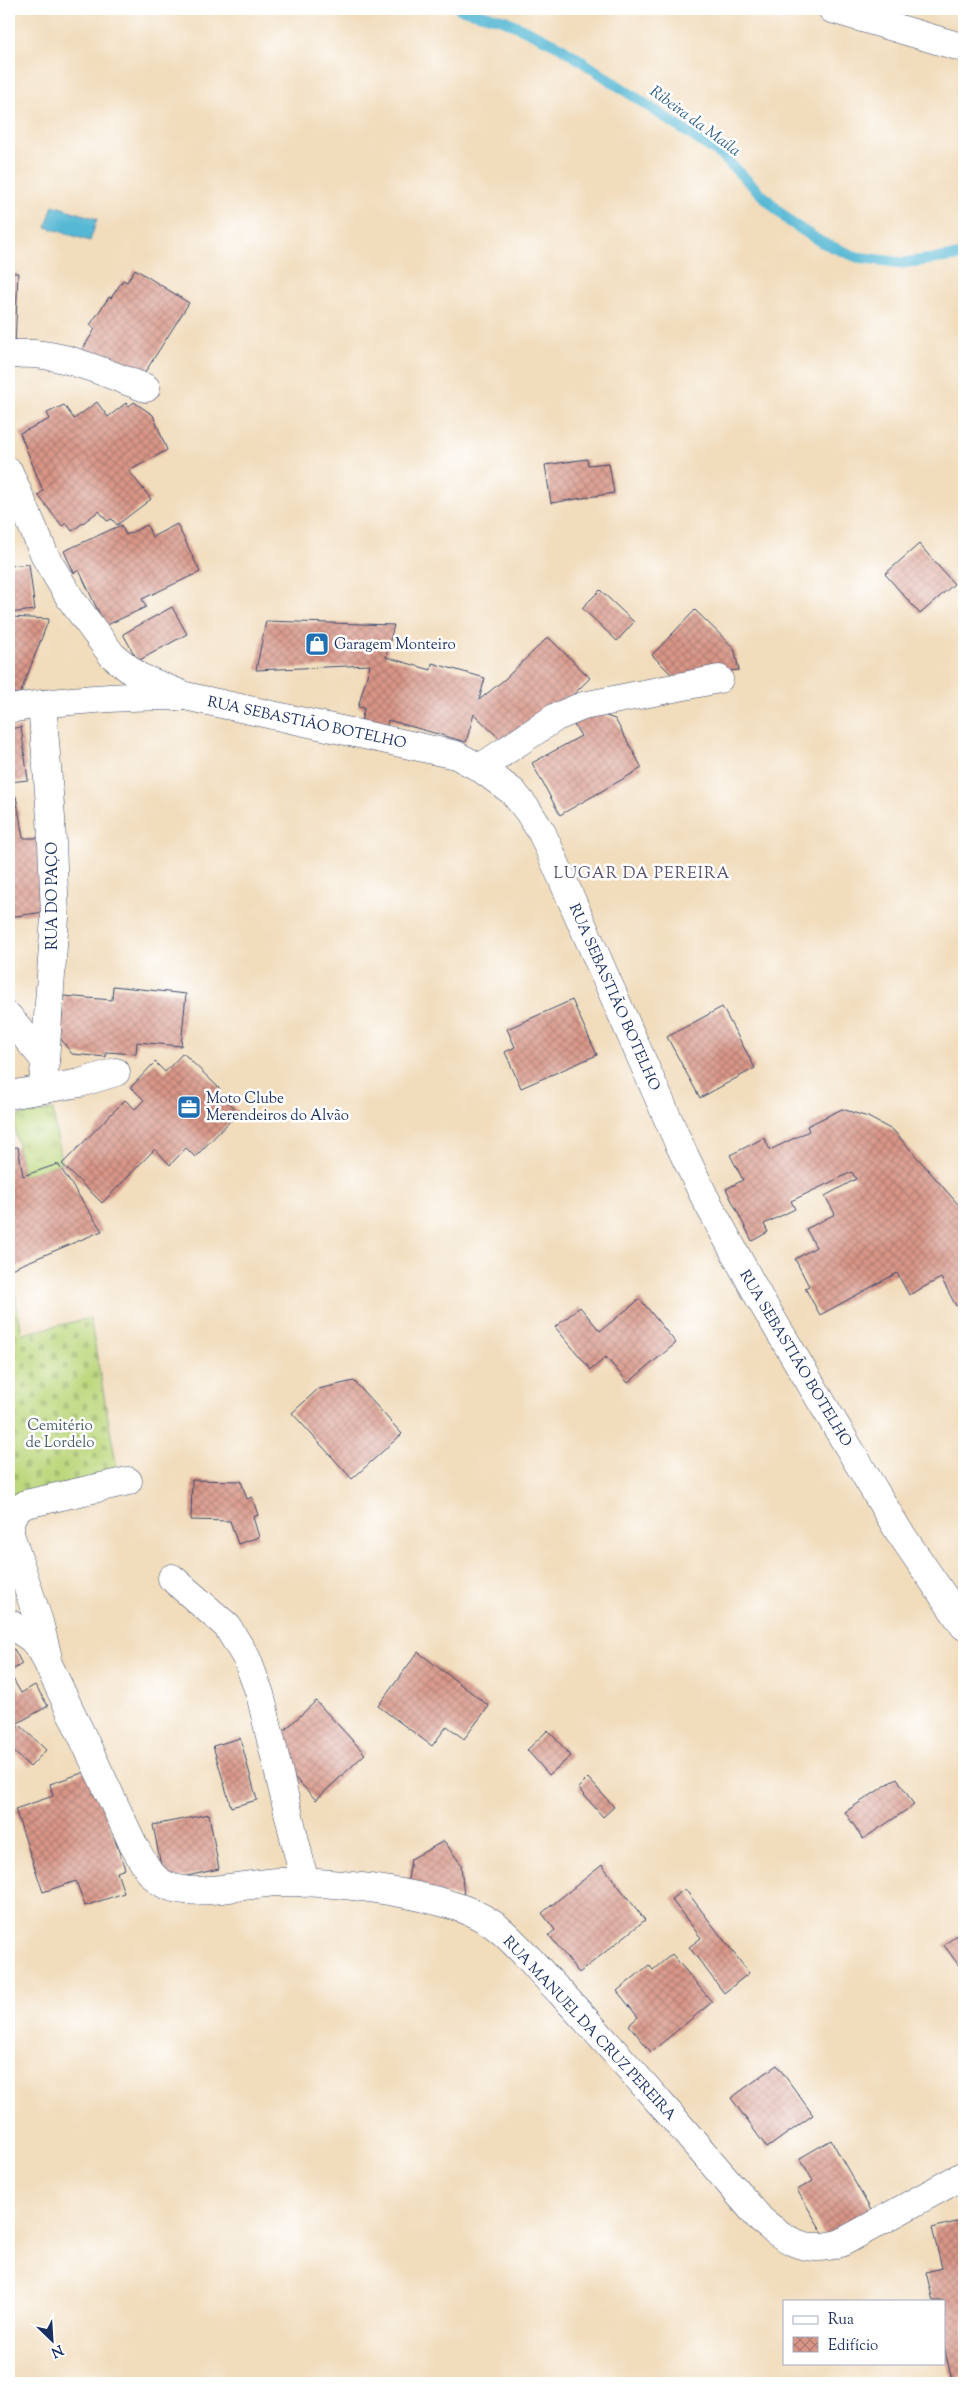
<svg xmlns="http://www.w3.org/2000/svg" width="973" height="2392" font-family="'Sorts Mill Goudy',serif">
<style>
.cemetery{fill:url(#cemetery-stones);stroke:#6c836d}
.park{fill:url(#park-tufts);stroke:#6c836d}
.water{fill:#56b8d4;stroke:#387499}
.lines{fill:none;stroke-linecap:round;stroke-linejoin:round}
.stream{stroke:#56b8d4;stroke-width:11}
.building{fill:url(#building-cross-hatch)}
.minor-casing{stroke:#3b496c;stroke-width:29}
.major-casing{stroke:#3b496c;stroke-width:29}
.minor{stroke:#fff;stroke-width:28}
.major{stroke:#fff;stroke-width:28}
.labels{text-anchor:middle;stroke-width:5;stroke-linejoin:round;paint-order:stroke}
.poi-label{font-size:15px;fill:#1b2f5e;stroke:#fff;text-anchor:start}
.street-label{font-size:15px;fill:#1b2f5e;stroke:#fff}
.park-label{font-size:15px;fill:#4b6167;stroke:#fff}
.water-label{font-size:16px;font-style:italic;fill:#305f87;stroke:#fff}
.neighbourhood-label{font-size:16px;letter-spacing:1px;fill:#5e536c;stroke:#fff}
</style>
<defs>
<pattern id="cemetery-stones" width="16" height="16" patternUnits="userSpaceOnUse" patternTransform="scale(1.25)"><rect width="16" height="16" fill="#bcd77c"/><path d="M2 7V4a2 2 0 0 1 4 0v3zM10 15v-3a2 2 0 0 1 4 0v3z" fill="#a1b96e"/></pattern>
<pattern id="park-tufts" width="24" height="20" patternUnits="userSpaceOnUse" patternTransform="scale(1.25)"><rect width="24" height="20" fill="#bcd77c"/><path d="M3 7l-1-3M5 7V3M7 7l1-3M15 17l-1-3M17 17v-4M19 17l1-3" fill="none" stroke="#a1b96e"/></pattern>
<pattern id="building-cross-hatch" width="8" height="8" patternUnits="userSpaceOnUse" patternTransform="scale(1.25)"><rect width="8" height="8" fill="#d99687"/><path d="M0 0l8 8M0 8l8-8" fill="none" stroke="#af7b72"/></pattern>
</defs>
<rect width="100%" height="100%" fill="#fff"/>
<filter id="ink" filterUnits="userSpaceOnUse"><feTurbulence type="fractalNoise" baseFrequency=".02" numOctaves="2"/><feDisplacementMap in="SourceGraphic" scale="10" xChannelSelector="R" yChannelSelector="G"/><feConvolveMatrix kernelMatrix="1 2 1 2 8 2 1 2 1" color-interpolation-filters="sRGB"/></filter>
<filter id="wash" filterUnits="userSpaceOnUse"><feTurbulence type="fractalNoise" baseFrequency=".0096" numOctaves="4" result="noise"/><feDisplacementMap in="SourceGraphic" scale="20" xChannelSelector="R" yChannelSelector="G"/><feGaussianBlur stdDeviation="1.12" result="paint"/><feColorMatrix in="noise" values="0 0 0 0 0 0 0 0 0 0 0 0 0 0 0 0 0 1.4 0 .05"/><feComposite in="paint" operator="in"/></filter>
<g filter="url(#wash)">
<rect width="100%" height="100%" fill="#f1dcbb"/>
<!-- cemetery -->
<path class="cemetery" d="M9,1261L22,1334L90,1318L118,1474L9,1496Z"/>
<!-- park -->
<path class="park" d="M53,1110L61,1163L23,1176L13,1117Z"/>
<!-- water -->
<path class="water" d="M53,205L97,219L90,241L46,227Z"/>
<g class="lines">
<!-- stream -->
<path class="stream" d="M460,9L504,20L559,46L721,155L790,222L821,242L857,257L902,263L964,255"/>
</g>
<g id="blocks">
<!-- building -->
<g class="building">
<path d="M135,269L189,303L142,377L79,355L95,329L90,325L109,297L111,298L123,280L127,282Z"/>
<path d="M9,273H18L15,346H9Z"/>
<path d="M97,402L108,417L126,403L129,406L134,402L153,415L167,450L129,471L151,499L117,525L112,519L107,521L99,511L72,531L66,523L62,526L38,495L43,491L20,433L50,419L47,413L64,405L74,419Z"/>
<path d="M587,459L588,465L609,463L614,493L551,503L545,465Z"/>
<path d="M177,524L200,572L142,599L146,607L105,626L79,570L74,573L64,551L121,525L126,535L147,525L152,537Z"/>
<path d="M919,544L954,584L920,614L885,574Z"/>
<path d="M29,564L35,610L9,613V566Z"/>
<path d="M600,590L634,622L617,641L582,608Z"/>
<path d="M172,607L187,634L138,661L123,634Z"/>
<path d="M695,610L734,648L739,670L674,677L652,655Z"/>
<path d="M10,617L49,619L20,694L9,693Z"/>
<path d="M266,621L394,625L386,657L431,670L432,663L485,678L479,700L505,679L548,637L590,678L566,702L563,699L545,718L505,744L474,714L466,742L388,720L386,729L361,722L364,708L358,707L370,665L256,670Z"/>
<path d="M588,710L615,719L642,768L560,815L532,763L581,736L571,720Z"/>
<path d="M21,727L28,780L9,782V729Z"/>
<path d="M16,796L23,838H40L44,912L9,917V797Z"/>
<path d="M113,986L186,994L181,1046L137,1042L136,1054L106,1052V1057L72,1054L60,1038L64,996L112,1000Z"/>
<path d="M572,1000L597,1055L521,1088L505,1052L515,1047L507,1029Z"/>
<path d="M722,1007L755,1068L700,1098L667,1037Z"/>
<path d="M183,1053L220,1089L218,1092L239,1112L195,1157L186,1148L170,1165L155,1149L102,1203L62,1164L125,1100L135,1109L144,1100L131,1087L155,1062L165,1072Z"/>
<path d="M842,1109L868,1117L894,1131L964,1211V1301L956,1306L941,1278L909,1295L897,1273L820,1315L805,1288L809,1286L795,1259L816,1247L806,1229L835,1214L825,1196L856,1179L852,1172L791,1201L795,1209L764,1224L768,1232L752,1241L726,1189L743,1180L730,1155L764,1138L770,1150L809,1131L807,1126Z"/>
<path d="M18,1147L23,1176L58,1164L102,1231L11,1269L9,1258V1148Z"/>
<path d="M640,1299L676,1343L628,1383L606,1357L591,1370L555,1327L580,1307L600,1331Z"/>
<path d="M354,1381L402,1434L352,1479L292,1413L318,1389Z"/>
<path d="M192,1480L241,1481L247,1499L252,1497L258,1515L253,1517L259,1537L238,1544L230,1521L191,1520Z"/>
<path d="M9,1585L13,1603L9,1604Z"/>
<path d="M14,1649L22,1664L9,1672L21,1693L35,1685L48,1706L9,1728V1652Z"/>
<path d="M418,1652L489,1706L464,1739L447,1726L432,1746L378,1706Z"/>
<path d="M316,1701L365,1754L316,1800L285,1767L277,1737Z"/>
<path d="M20,1725L46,1750L30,1767L9,1747V1737Z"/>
<path d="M548,1730L571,1756L549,1775L527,1750Z"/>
<path d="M240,1738L257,1800L231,1807L213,1746Z"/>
<path d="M91,1770L125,1869L117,1872L124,1893L85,1906L76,1881L43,1892L15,1809L53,1796L50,1784Z"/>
<path d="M588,1778L614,1807L603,1817L578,1788Z"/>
<path d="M897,1778L914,1805L863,1839L845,1812Z"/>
<path d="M209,1814L219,1869L164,1881L153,1825Z"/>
<path d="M444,1841L461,1864L464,1898L407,1887L411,1859Z"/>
<path d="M602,1865L645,1920L579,1973L549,1935L555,1930L542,1913Z"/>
<path d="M685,1889L749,1973L724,1993L689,1947L701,1938L671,1899Z"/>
<path d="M964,1930V1973L944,1945Z"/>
<path d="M672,1954L712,2002L651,2052L629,2025L638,2017L617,1991L649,1965L653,1970Z"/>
<path d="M777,2065L813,2115L767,2148L731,2098Z"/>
<path d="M831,2140L872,2212L826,2238L797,2190L813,2181L800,2158Z"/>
<path d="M964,2220V2377L952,2380L944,2347V2301H933L926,2272L942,2268L932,2228Z"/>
</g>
</g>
</g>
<g filter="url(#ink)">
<use href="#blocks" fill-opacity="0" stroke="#3b496c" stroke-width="1"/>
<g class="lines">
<!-- minor casing -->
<g class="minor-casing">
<g id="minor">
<path d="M832,9L964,48"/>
<path d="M9,355C55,348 103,373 146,388"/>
<path d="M42,704L51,818L55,917L43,1089"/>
<path d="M9,709C68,699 125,696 185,696"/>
<path d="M480,768L556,717L583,706L719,679"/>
<path d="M9,1017L45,1060"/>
<path d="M9,1095L80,1083L116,1072"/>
<path d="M172,1578L227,1626L247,1659L260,1694L305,1883"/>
<path d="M9,1623L32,1639L42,1651L134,1846C142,1860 150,1878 166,1885C194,1899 247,1883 279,1882C328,1881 404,1890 451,1905C466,1909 481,1916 494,1925C514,1939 541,1973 560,1992C629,2066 695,2143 761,2220C788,2242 806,2254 841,2243L964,2175"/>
<path d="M47,1654L39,1622L11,1537C8,1521 11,1512 26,1504L128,1481"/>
</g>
</g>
<!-- major casing -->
<g class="major-casing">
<path id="major" d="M9,472L46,558L70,598L112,655L139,677L185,696L456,755L480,768L513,792L528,811L542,833L679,1144L705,1198L760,1299L898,1530L964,1626"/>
</g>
<!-- minor -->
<use href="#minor" class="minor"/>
<!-- major -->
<use href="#major" class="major"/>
</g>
</g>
<!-- icons -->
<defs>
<g id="shop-square" transform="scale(1.25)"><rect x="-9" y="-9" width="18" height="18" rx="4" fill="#1f6fb2" stroke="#fff"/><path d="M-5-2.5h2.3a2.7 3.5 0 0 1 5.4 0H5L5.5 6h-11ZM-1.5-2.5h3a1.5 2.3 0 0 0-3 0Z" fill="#fff"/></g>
<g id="office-square" transform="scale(1.25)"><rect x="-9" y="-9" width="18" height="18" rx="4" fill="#1f6fb2" stroke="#fff"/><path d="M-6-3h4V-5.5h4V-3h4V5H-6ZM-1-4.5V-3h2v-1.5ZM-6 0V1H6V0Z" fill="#fff"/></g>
</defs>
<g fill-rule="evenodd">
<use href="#shop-square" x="317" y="644"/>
<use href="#office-square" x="189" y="1107"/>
</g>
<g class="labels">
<!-- poi labels -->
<g class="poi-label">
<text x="334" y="649">Garagem Monteiro</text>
<text x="206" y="1103">Moto Clube<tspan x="206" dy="17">Merendeiros do Alvão</tspan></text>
</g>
<!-- street labels -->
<g class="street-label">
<text transform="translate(307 722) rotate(12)" y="5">RUA SEBASTIÃO BOTELHO</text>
<text transform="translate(52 896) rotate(-90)" y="5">RUA DO PAÇO</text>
<text transform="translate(615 997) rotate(66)" y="5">RUA SEBASTIÃO BOTELHO</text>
<text transform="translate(796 1358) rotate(59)" y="5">RUA SEBASTIÃO BOTELHO</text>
<text transform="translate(590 2028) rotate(47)" y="5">RUA MANUEL DA CRUZ PEREIRA</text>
</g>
<!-- park labels -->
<g class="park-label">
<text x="60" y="1430">Cemitério<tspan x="60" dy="17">de Lordelo</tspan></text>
</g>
<!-- water labels -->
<g class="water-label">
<text transform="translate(696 120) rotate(36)" y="6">Ribeira da Maíla</text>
</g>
<!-- neighbourhood labels -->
<g class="neighbourhood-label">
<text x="642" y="878">LUGAR DA PEREIRA</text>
</g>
</g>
<!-- margin -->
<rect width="973" height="2392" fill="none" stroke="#fff" stroke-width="30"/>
<!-- legend -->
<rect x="783" y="2300" width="162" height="65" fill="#ffffff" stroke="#a4acbf"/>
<rect x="793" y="2316" width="25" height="8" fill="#ffffff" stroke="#a4acbf"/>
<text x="828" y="2324" font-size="15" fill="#1b2f5e">Rua</text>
<rect x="793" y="2337" width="25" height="15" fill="url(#building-cross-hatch)" stroke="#a4acbf"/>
<text x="828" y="2350" font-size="15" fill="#1b2f5e">Edifício</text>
<!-- north arrow -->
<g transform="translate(52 2340) rotate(155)" stroke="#ffffff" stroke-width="4" paint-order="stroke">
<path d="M0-4L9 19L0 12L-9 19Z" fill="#1b2f5e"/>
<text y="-8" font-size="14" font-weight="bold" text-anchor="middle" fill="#1b2f5e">N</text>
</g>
</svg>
